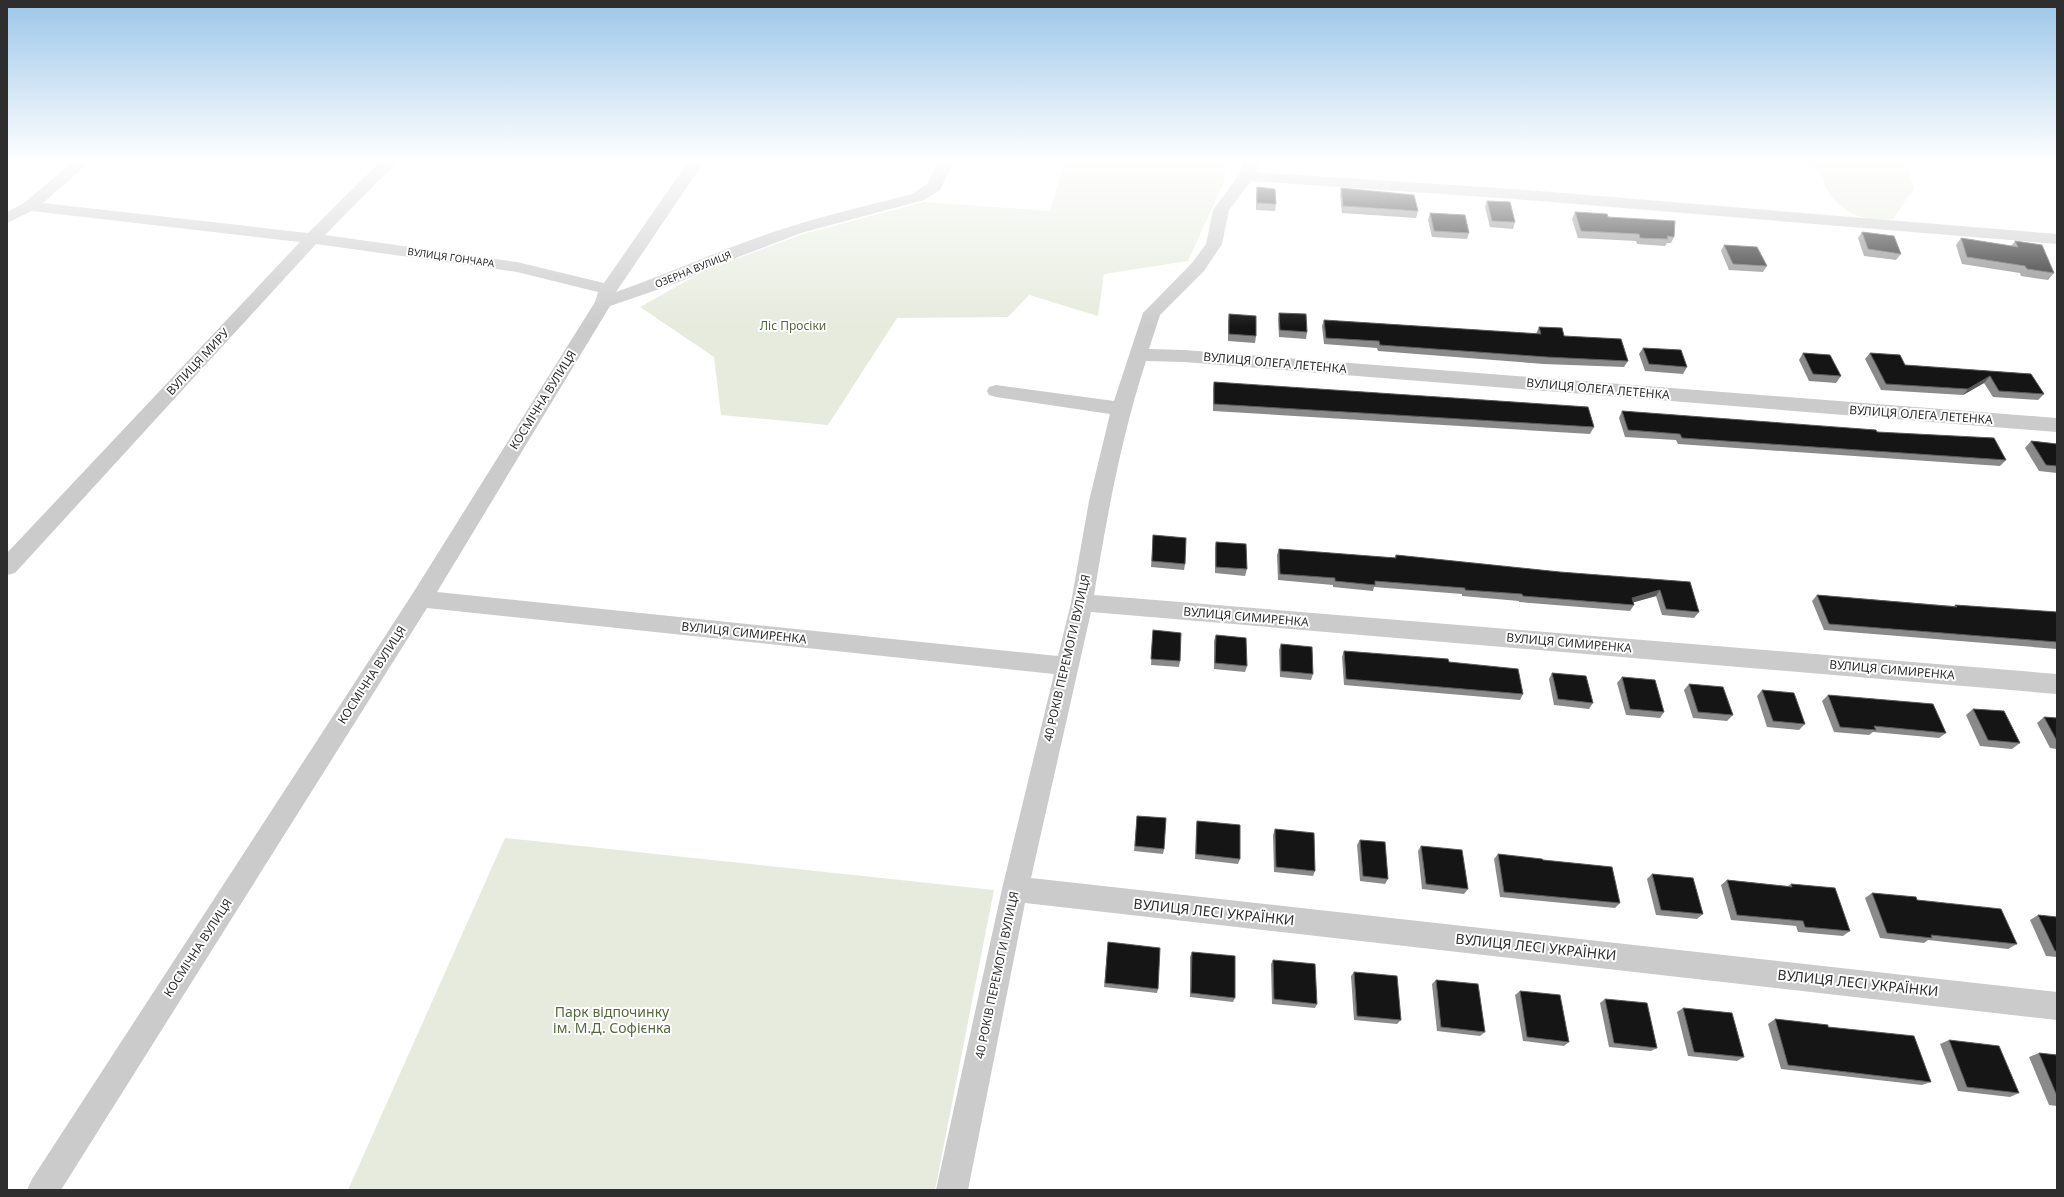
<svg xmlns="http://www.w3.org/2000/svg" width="2064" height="1197" font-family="'Noto Sans',sans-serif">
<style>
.green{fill:#e6ebdd}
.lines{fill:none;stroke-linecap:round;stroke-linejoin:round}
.minor{fill:#cbcbcb;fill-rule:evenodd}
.wall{fill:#8a8a8a}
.shaded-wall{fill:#5b5b5b}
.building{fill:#151515;stroke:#5b5b5b}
.labels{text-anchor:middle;stroke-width:4;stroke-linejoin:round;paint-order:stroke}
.far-street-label{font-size:10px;fill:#2e2e2e;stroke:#fff}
.park-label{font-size:12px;fill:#55683e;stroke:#fff}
.street-label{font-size:12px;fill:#2e2e2e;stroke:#fff}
.near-street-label{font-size:14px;fill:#2e2e2e;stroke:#fff}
.near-park-label{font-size:14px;fill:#55683e;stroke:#fff}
</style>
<rect width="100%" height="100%" fill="#fff"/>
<!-- green -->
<g class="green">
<path d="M1065,159H1226L1224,182L1188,261L1104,274L1098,316L1029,295L1008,317L897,318L828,425L721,415L714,357L640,307L706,270L803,234L924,202L1050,211Z"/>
<path d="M1800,159H1902L1909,172L1914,188L1893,219C1883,220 1872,220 1862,217C1842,212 1824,192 1821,173Z"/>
<path d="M505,838L994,890L935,1190H348Z"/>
</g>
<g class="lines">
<!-- minor -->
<path class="minor" d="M76,159H93L43,203L308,233L383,159H400L325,235L517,262L604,283L690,159H706L616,292C674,272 730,245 789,227C829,214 871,205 912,194L927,184L939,159H955L940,190L924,200L801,233L720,264L677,283L610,306L437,592L1058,656L1071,603L1089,501L1110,414L996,397L989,395L987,391L989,387L996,385L1114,401L1143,313L1192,263L1206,244L1213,210L1239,175L1244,159H1260L1256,172L1514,189L2057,234V244L1514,199L1251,181L1229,210L1222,244L1204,271L1160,315L1149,349L1184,350L2057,418V432L1184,362L1146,361C1121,438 1107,516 1094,595L2057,674V694L1091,612L1031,878L2057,992V1020L1025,903L968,1190H936L1002,889L1054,674L427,608L61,1190H27L32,1179L413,593L595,302L598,292L517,272L316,244L15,573L7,575V553L300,242L32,211L7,223V212L24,203Z"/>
</g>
<!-- wall -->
<g class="wall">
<path d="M1339,159H1366V161Z"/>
<path d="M1257,187L1276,204L1275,211L1256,210V194Z"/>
<path d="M1341,188L1418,211L1416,218L1342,213L1340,195Z"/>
<path d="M1487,201L1515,222L1513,229L1490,227L1485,207Z"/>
<path d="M1575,212L1608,217L1674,237L1671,243H1667L1665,246L1637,244L1636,241L1578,238L1572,219Z"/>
<path d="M1430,213L1469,233L1467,239L1432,237L1428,220Z"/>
<path d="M1862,232L1901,254L1896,260L1864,256L1858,238Z"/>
<path d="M1961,238L2011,246L2015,241L2054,273L2048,280L2021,276L2020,273L1962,264L1956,245Z"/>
<path d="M1724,245L1767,266L1763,272L1729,270L1721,251Z"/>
<path d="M1279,313L1307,332L1306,339L1279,337L1278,319Z"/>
<path d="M1229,314L1256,336L1255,343L1228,341V321Z"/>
<path d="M1324,320L1536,334L1539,327L1564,336L1628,361L1624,367L1544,364L1378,351L1377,348L1324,344L1322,326Z"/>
<path d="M1643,348L1687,367L1683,374L1645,371L1639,354Z"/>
<path d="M1803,353L1841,376L1836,383L1809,381L1799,360Z"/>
<path d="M1870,353L1905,365L2031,374L2044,394L2038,400L1993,397L1984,383L1963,395L1881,390L1865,359Z"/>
<path d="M1214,382L1594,427L1590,434L1213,411V389Z"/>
<path d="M1622,411L1877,432L2006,460L2000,466L1678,444L1676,440L1625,437L1619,418Z"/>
<path d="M2031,441L2057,444V473L2039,471L2025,448Z"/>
<path d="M1153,535L1185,564L1184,570L1151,567Z"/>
<path d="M1216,542L1247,569L1245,576L1215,573V548Z"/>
<path d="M1279,549L1394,558L1396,555L1560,572L1690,582L1699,612L1694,618L1662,615L1656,596L1634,602V605L1630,611L1519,602V601L1462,596V594L1374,587L1373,591L1333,587V585L1278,580L1277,555Z"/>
<path d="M1817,595L1954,606L1955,605L2057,612V649L1824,630L1812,601Z"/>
<path d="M1153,630L1180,661L1179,667L1151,665Z"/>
<path d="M1216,635L1247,666L1245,672L1214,669V641Z"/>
<path d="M1281,644L1313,674L1311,680L1280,677L1279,650Z"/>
<path d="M1344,651L1523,694L1520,700L1344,685L1342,657Z"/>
<path d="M1552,673L1593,703L1589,709L1554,705L1549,679Z"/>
<path d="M1622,677L1664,712L1660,718L1626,715L1617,683Z"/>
<path d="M1689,684L1733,715L1727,721L1693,718L1684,690Z"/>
<path d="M1762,690L1805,724L1799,730L1767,727L1757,696Z"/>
<path d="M1828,695L1946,733L1939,738L1873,732L1869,735L1834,732L1822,701Z"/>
<path d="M1973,709L2020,743L2012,749L1980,746L1966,715Z"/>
<path d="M2044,717L2057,718V749L2050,748L2037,723Z"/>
<path d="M1137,816L1164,849L1163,854L1134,851Z"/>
<path d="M1197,821L1240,859L1238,864L1195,859L1196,827Z"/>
<path d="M1275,829L1315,871L1313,876L1274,872L1273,835Z"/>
<path d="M1360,840L1388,879L1385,884L1360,881L1357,845Z"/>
<path d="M1421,846L1468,889L1464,894L1422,889L1418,851Z"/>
<path d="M1498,854L1620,903L1615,908L1500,897L1494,859Z"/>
<path d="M1652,874L1703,914L1697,919L1656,915L1647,879Z"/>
<path d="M1727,880L1788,886L1791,884L1850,931L1843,936L1798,932L1796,926L1731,920L1721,885Z"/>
<path d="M1872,893L1917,900L2017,944L2008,949L1928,940L1924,943L1880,938L1865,898Z"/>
<path d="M2038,915L2057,917V957L2046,956L2030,920Z"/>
<path d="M1108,942L1158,989L1157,993L1104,987Z"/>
<path d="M1192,952L1235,998L1233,1002L1190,997V957Z"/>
<path d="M1273,960L1317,1004L1315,1008L1272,1004L1271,964Z"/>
<path d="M1354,972L1401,1020L1397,1024L1354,1020L1351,976Z"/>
<path d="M1436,980L1485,1032L1480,1036L1437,1031L1432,984Z"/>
<path d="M1520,991L1569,1042L1564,1046L1523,1041L1515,995Z"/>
<path d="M1605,999L1657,1048L1651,1051L1609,1047L1600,1003Z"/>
<path d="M1683,1008L1744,1057L1737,1061L1688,1056L1677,1012Z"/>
<path d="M1775,1019L1828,1027L1931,1082L1922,1085L1781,1069L1768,1024Z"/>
<path d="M1949,1040L2019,1093L2010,1097L1958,1091L1940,1044Z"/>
<path d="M2039,1053L2057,1055V1106L2049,1105L2029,1057Z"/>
</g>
<!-- shaded-wall -->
<g class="shaded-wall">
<path d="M1990,376L1984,383L1963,395L1968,389Z"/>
<path d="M1660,590L1656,596L1628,604L1632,598Z"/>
</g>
<!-- building -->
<g class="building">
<path d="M1257,187L1275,189L1276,204L1257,203Z"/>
<path d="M1341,188L1414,195L1418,211L1343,206Z"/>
<path d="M1487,201L1510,202L1515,222L1492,221Z"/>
<path d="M1575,212L1607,214L1608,217L1675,221L1674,237L1667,236L1668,239L1640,238L1639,234L1581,231Z"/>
<path d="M1430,213L1465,215L1469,233L1434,231Z"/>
<path d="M1862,232L1894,236L1901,254L1868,249Z"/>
<path d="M1961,238L2018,247L2015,241L2042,245L2054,273L2027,269L2025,266L1967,257Z"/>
<path d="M1724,245L1757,247L1767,266L1733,264Z"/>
<path d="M1279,313L1306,314L1307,332L1280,330Z"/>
<path d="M1229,314L1256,316V336L1229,334Z"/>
<path d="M1324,320L1541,334L1539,327L1562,328L1564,336L1621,339L1628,361L1547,357L1380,345L1379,341L1326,338Z"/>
<path d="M1643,348L1681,350L1687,367L1649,364Z"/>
<path d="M1803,353L1830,355L1841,376L1813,374Z"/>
<path d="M1870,353L1900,355L1905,365L2031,374L2044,394L1999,391L1990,376L1968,389L1886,384Z"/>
<path d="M1214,382L1588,407L1594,427L1214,404Z"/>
<path d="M1622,411L1876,430L1877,432L1994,438L2006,460L1682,438L1680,434L1628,430Z"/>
<path d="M2031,441L2057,444V466L2046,465Z"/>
<path d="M1153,535L1186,538L1185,564L1152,561Z"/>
<path d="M1216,542L1246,544L1247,569L1216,567Z"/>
<path d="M1279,549L1396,558V555L1560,572L1690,582L1699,612L1666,609L1660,590L1632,598L1634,605L1523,596L1522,594L1465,590V588L1375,581V585L1335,581V578L1280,574Z"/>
<path d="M1817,595L1957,607L1955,605L2057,612V642L1829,624Z"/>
<path d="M1153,630L1181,633L1180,661L1151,659Z"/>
<path d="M1216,635L1246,638L1247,666L1215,663Z"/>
<path d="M1281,644L1312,647L1313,674L1281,671Z"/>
<path d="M1344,651L1448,659L1449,662L1518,669L1523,694L1346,679Z"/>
<path d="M1552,673L1586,676L1593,703L1558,699Z"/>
<path d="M1622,677L1655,680L1664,712L1630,709Z"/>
<path d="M1689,684L1723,687L1733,715L1698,712Z"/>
<path d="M1762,690L1794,693L1805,724L1773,721Z"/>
<path d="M1828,695L1933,704L1946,733L1874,726L1876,730L1840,727Z"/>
<path d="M1973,709L2004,711L2020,743L1988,740Z"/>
<path d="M2044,717L2057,718V741Z"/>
<path d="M1137,816L1166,818L1164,849L1135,846Z"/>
<path d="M1197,821L1240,825V859L1196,854Z"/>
<path d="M1275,829L1314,833L1315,871L1276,867Z"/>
<path d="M1360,840L1385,842L1388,879L1363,876Z"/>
<path d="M1421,846L1462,850L1468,889L1426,884Z"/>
<path d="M1498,854L1542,859L1543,860L1612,867L1620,903L1504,892Z"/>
<path d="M1652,874L1693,878L1703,914L1661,910Z"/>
<path d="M1727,880L1792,887L1791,884L1835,888L1850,931L1805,927L1803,921L1737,915Z"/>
<path d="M1872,893L1916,897L1917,900L2001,909L2017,944L1931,935L1932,938L1887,933Z"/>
<path d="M2038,915L2057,917V951H2055Z"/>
<path d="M1108,942L1160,948L1158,989L1105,983Z"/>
<path d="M1192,952L1235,956V998L1191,993Z"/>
<path d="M1273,960L1315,964L1317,1004L1274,999Z"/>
<path d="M1354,972L1397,976L1401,1020L1357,1016Z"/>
<path d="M1436,980L1478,984L1485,1032L1441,1027Z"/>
<path d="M1520,991L1560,995L1569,1042L1527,1037Z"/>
<path d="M1605,999L1647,1003L1657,1048L1614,1043Z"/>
<path d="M1683,1008L1732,1013L1744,1057L1694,1052Z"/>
<path d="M1775,1019L1828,1025V1027L1914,1036L1931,1082L1788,1065Z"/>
<path d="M1949,1040L1999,1046L2019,1093L1967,1087Z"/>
<path d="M2039,1053L2057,1055V1096Z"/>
</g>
<!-- sky -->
<linearGradient id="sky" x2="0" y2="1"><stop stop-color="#9cc6e9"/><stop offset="0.49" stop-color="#fff"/><stop offset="1" stop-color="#fff" stop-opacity="0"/></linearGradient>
<rect width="2064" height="327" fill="url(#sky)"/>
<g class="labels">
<!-- far-street labels -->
<g class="far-street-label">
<text transform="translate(451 257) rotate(8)" y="4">ВУЛИЦЯ ГОНЧАРА</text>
<text transform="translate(693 269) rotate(-22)" y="4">ОЗЕРНА ВУЛИЦЯ</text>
</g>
<!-- park labels -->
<g class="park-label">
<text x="793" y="330">Ліс Просіки</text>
</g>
<!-- street labels -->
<g class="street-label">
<text transform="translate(198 362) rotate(-47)" y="4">ВУЛИЦЯ МИРУ</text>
<text transform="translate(1275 363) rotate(5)" y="4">ВУЛИЦЯ ОЛЕГА ЛЕТЕНКА</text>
<text transform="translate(1598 389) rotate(5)" y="4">ВУЛИЦЯ ОЛЕГА ЛЕТЕНКА</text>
<text transform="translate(543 400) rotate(-58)" y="4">КОСМІЧНА ВУЛИЦЯ</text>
<text transform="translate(1921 415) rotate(4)" y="4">ВУЛИЦЯ ОЛЕГА ЛЕТЕНКА</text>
<text transform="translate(1246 617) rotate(5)" y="4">ВУЛИЦЯ СИМИРЕНКА</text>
<text transform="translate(744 633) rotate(6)" y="4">ВУЛИЦЯ СИМИРЕНКА</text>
<text transform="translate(1569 643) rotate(5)" y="4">ВУЛИЦЯ СИМИРЕНКА</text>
<text transform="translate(1067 658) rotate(-77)" y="4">40 РОКІВ ПЕРЕМОГИ ВУЛИЦЯ</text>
<text transform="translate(1892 670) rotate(5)" y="4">ВУЛИЦЯ СИМИРЕНКА</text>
<text transform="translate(372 675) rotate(-57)" y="4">КОСМІЧНА ВУЛИЦЯ</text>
<text transform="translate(198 948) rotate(-57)" y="4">КОСМІЧНА ВУЛИЦЯ</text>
<text transform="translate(997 975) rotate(-78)" y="4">40 РОКІВ ПЕРЕМОГИ ВУЛИЦЯ</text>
</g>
<!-- near-street labels -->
<g class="near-street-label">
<text transform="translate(1214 912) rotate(6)" y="5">ВУЛИЦЯ ЛЕСІ УКРАЇНКИ</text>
<text transform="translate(1536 947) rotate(6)" y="5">ВУЛИЦЯ ЛЕСІ УКРАЇНКИ</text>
<text transform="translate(1858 983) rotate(6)" y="5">ВУЛИЦЯ ЛЕСІ УКРАЇНКИ</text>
</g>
<!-- near-park labels -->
<g class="near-park-label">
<text x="612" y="1017">Парк відпочинку<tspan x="612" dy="16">ім. М.Д. Софієнка</tspan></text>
</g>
</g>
<!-- border -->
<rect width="2064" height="1197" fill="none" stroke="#2e2e2e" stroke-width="16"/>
</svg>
